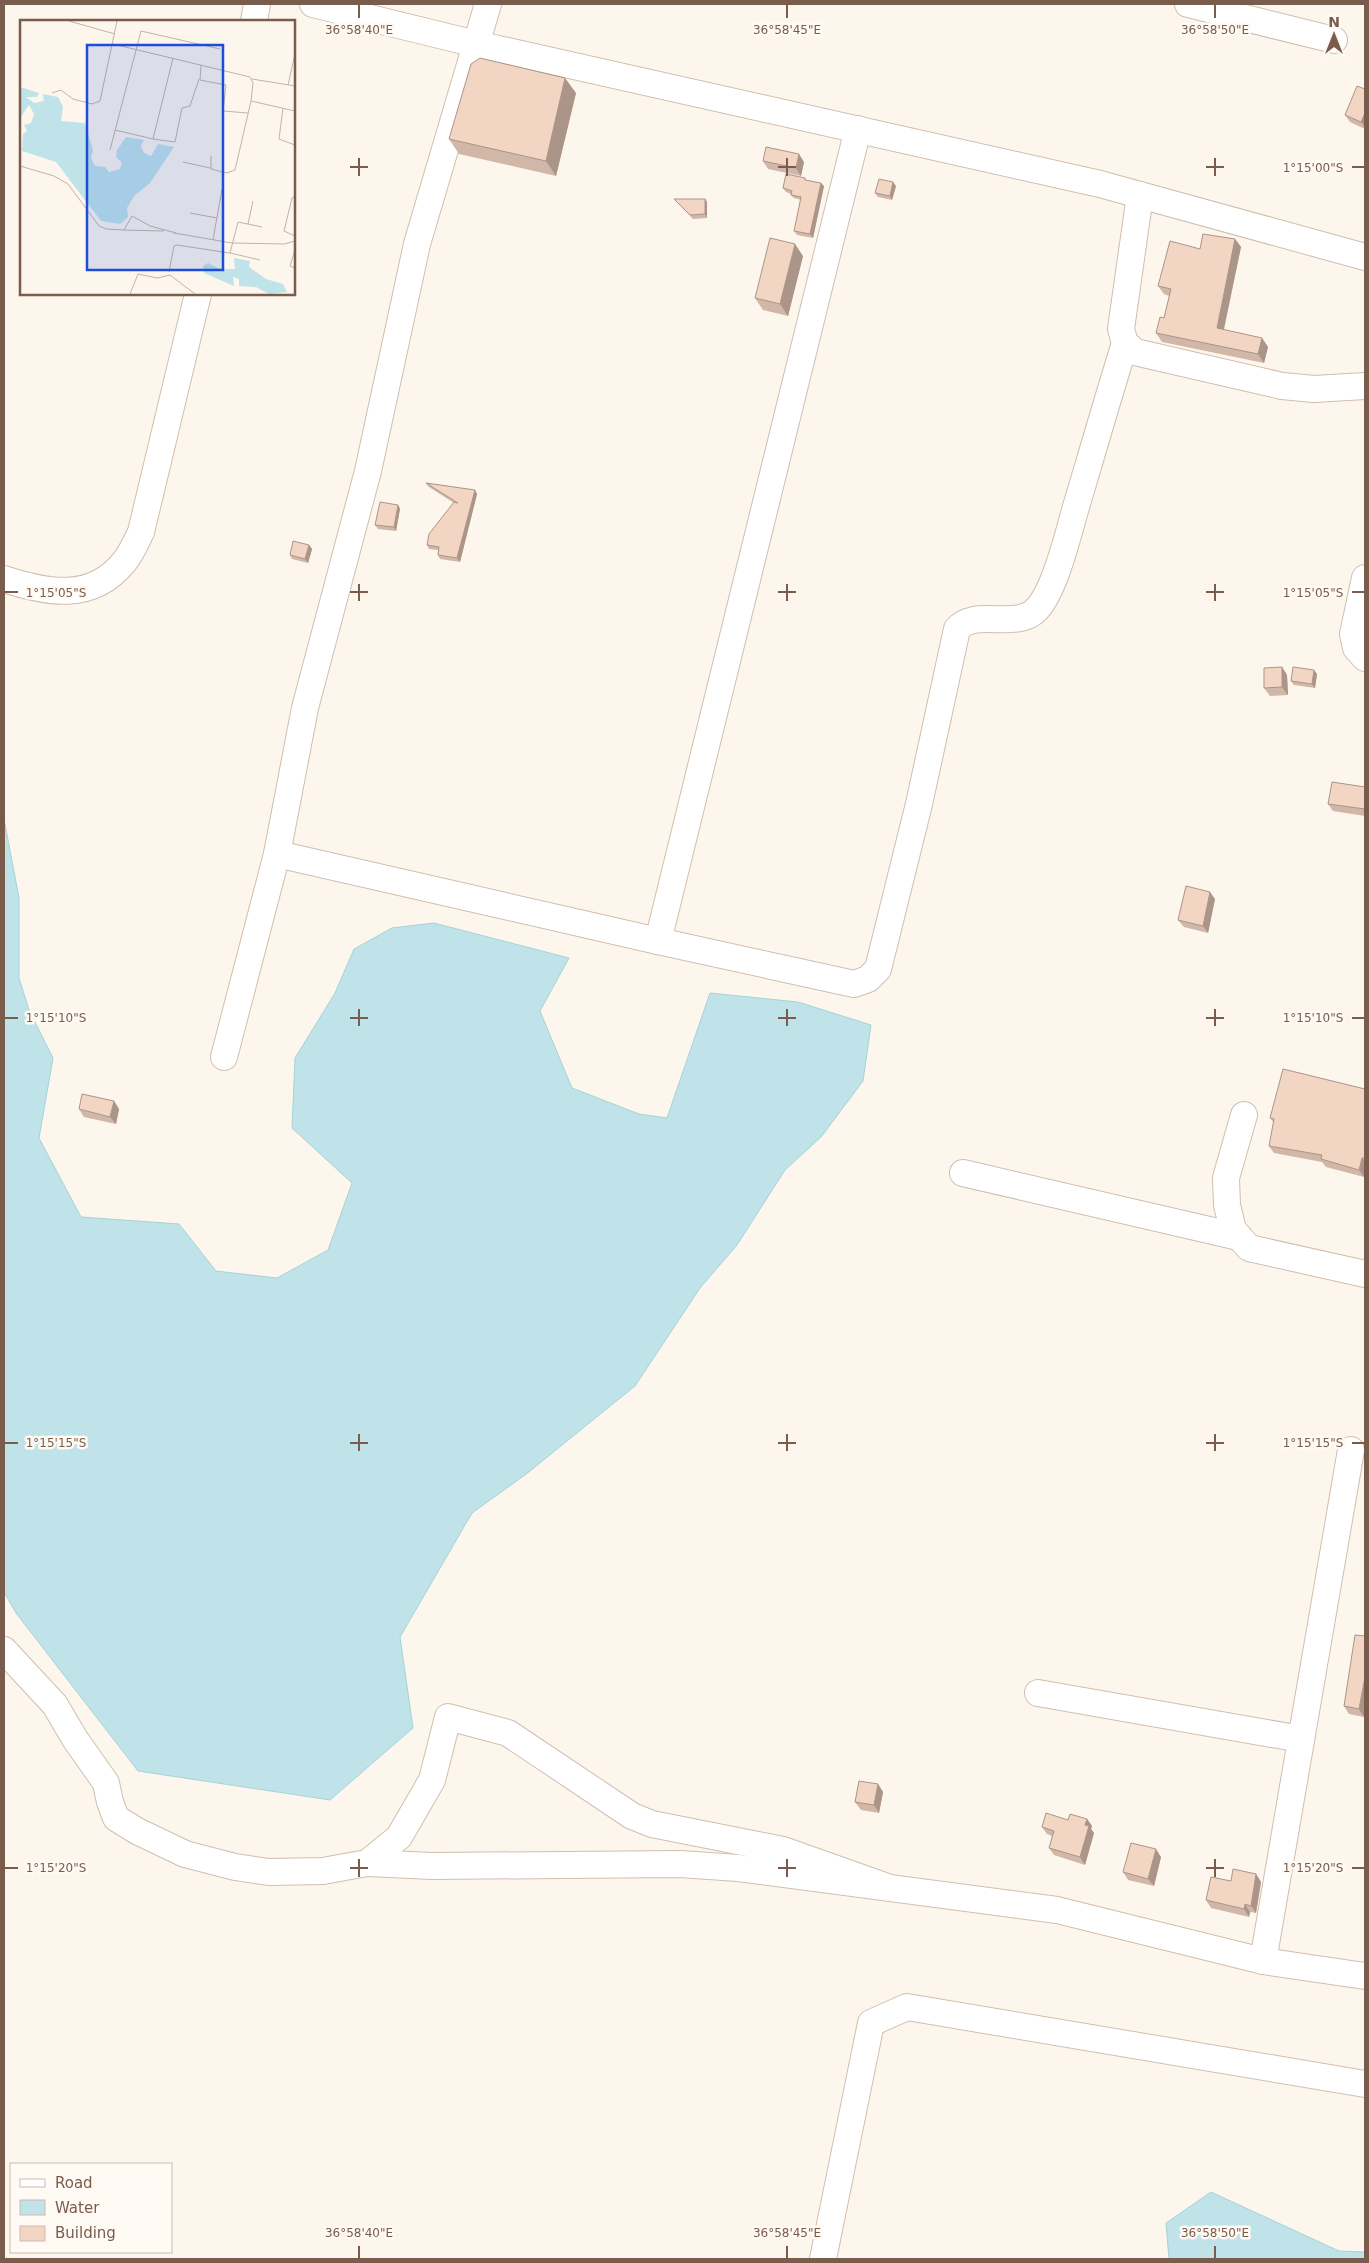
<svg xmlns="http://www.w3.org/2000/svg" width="1369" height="2263" font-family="'DejaVu Sans',sans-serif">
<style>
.water{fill:#bfe3e8;stroke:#a5d3da}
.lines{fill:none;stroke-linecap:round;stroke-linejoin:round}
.minor-casing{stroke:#d1beb0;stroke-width:28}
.minor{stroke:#fff;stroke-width:26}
.wall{fill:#d1b7a8}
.shaded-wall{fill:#aa9588}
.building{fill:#f3d5c3;stroke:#aa9588}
.ticks{fill:none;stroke:#7a5c4d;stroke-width:2}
.inset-road{fill:none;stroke:#c5b3a7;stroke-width:1}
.view{fill:#1d4ed8;fill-opacity:0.15;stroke:#1d4ed8;stroke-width:2.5}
.inset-edge{fill:none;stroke:#7a5c4d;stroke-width:2.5}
.ticks-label{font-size:12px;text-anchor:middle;fill:#7a5c4d;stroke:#fffaf3;stroke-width:5;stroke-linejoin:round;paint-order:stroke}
</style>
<rect width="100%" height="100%" fill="#fdf6ec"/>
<!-- water -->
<g class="water">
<path d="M4,819L19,898V978L29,1010L53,1058L39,1138L81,1217L179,1224L216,1271L277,1278L328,1250L352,1183L292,1128L295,1058L335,993L354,949L392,928L434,923L569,958L540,1011L572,1088L639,1114L667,1118L710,993L798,1002L871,1025L863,1081L821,1137L785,1170L737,1245L700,1288L635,1386L525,1475L472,1513L400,1637L413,1728L330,1800L138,1771L16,1613L4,1592Z"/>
<path d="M1211,2192L1339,2251L1365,2252V2259H1169L1166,2223Z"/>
</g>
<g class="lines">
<!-- minor casing -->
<g class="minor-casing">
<g id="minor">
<path d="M313,4L476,44L1100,184L1365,257"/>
<path d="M1188,4L1334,40"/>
<path d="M254,21L257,4"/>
<path d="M1140,195L1121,329L1125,343L1135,352L1282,386L1314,389L1365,386"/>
<path d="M1365,578L1353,634L1356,648L1365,658"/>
<path d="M4,579C47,593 92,602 124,562C131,554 136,542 141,532L198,294"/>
<path d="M277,854L658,941L858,129"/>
<path d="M658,941L854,984L868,979L878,969L919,804L957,629C974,608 1016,630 1036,610C1055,591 1068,534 1076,507C1092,453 1108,398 1125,343"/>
<path d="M224,1057L277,854L305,708L368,471L417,244L488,4"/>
<path d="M1244,1115L1226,1178L1227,1205L1233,1230L1249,1248L1365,1274"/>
<path d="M963,1173L1239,1237"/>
<path d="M4,1650L55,1705L75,1739L106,1783L110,1802L116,1818L137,1831L185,1854L235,1867L269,1872L323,1871L367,1863L399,1837L432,1780L448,1717L508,1733L632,1816L652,1824L783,1850L890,1888"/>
<path d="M1038,1693L1301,1739"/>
<path d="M367,1863L432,1866L680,1864L738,1868L1057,1910L1263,1961L1365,1976"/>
<path d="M1263,1961L1351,1450"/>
<path d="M823,2259L871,2023L907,2007L1365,2084"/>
</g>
</g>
<!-- minor -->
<use href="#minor" class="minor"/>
</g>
<!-- wall -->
<g class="wall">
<path d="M1365,89V129L1350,122L1345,115Z"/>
<path d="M576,93L556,176L459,154L449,139Z"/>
<path d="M763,161L804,162L801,176L768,169Z"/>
<path d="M805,178L807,181L824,186L813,238L797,235L794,231L801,200L794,198L791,195V194L786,192L783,188Z"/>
<path d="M896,186L892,200L878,197L875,193Z"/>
<path d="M674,199H705L707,202V218L693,219L677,202Z"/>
<path d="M1235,239L1241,247L1224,330L1262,338L1268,347L1264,363L1162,342L1156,333L1164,318L1169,296L1164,294L1158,286L1200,249Z"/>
<path d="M803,256L788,316L763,310L755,298Z"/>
<path d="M426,483L475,490L477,494L460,562L440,559L438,555V550L429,549L427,545L454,503L429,487Z"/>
<path d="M398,505L400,509L396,531L378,529L375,525Z"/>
<path d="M309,545L312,549L308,563L292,559L290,555Z"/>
<path d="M1282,667L1287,675L1288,695L1270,696L1264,688Z"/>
<path d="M1317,674L1315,688L1294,685L1291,681Z"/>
<path d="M1365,787V816L1333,811L1328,804Z"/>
<path d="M1215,899L1208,933L1184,927L1178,920Z"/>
<path d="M1365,1089V1172L1364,1177L1326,1167L1322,1162L1274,1153L1269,1146L1274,1123L1270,1118Z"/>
<path d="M114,1101L119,1109L116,1124L84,1117L79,1109Z"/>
<path d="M1365,1636V1713L1364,1717L1349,1714L1344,1706Z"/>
<path d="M878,1784L883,1792L879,1813L861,1810L855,1802Z"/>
<path d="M1087,1819L1092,1826L1091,1829L1094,1833L1085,1865L1054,1855L1049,1848L1052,1836L1047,1834L1042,1827L1068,1820Z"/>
<path d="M1161,1857L1154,1886L1128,1880L1123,1872Z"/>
<path d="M1256,1874L1261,1882L1256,1913L1250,1912L1249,1917L1211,1908L1206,1900L1231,1881Z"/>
</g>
<!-- shaded-wall -->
<g class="shaded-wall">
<path d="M565,78L576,93L556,176L546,161Z"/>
<path d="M1365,112V127L1361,122Z"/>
<path d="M799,154L804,162L801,176L796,168Z"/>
<path d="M893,182L896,186L892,200L890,196Z"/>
<path d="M821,183L824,186L813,238L810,234Z"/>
<path d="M705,199L707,202V218L705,214Z"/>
<path d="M1235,239L1241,247L1222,337L1217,328Z"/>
<path d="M795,244L803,256L788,316L780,304Z"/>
<path d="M1262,338L1268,347L1264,363L1258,354Z"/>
<path d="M475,490L477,494L460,562L457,558Z"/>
<path d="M398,505L400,509L396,531L394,527Z"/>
<path d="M309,545L312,549L308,563L305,559Z"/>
<path d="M1282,667L1287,675L1288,695L1282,687Z"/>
<path d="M1314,670L1317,674L1315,688L1312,684Z"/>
<path d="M1210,892L1215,899L1208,933L1203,926Z"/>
<path d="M114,1101L119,1109L116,1124L110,1117Z"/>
<path d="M1362,1158L1365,1162V1172L1364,1177L1359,1170Z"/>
<path d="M1365,1677V1713L1364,1717L1359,1709Z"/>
<path d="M878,1784L883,1792L879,1813L874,1805Z"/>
<path d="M1087,1819L1092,1826L1091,1829L1094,1833L1085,1865L1080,1857L1085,1825Z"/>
<path d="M1156,1849L1161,1857L1154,1886L1148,1879Z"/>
<path d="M1256,1874L1261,1882L1256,1913L1251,1906Z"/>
<path d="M1245,1904L1250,1912L1249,1917L1244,1909Z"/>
</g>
<!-- building -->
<g class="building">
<path d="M480,58L565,78L546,161L449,139L471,64Z"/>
<path d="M1357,86L1365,89V113L1361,122L1345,115Z"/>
<path d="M766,147L799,154L796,168L763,161Z"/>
<path d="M786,174L805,178V180L821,183L810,234L794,231L801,197L791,195L792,191L783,188Z"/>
<path d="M879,179L893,182L890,196L875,193Z"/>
<path d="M674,199H705V214L690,215Z"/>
<path d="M1203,234L1235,239L1217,328L1262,338L1258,354L1156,333L1160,317L1164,318L1171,289L1158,286L1170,241L1200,249Z"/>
<path d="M770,238L795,244L780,304L755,298Z"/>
<path d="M426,483L475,490L457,558L438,555L439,547L427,545L429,534L454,502L458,503Z"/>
<path d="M380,502L398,505L394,527L375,525Z"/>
<path d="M293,541L309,545L305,559L290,555Z"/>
<path d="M1282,667V687L1264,688V668Z"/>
<path d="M1293,667L1314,670L1312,684L1291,681Z"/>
<path d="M1332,782L1365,787V809L1328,804Z"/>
<path d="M1186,886L1210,892L1203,926L1178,920Z"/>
<path d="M1283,1069L1365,1089V1158H1362L1359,1170L1321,1159L1322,1155L1269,1146L1274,1119L1270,1118Z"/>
<path d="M82,1094L114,1101L110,1117L79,1109Z"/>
<path d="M1355,1635L1365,1636V1677L1359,1709L1344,1706Z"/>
<path d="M859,1781L878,1784L874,1805L855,1802Z"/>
<path d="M1046,1813L1068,1820L1070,1814L1087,1819L1085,1825L1089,1826L1080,1857L1049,1848L1054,1831L1042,1827Z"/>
<path d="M1131,1843L1156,1849L1148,1879L1123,1872Z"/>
<path d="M1233,1869L1256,1874L1251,1906L1245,1904L1244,1909L1206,1900L1211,1877L1231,1881Z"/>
</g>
<!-- ticks -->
<path class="ticks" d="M359,5V18M787,5V18M1215,5V18M359,158V176M787,158V176M1215,158V176M350,167H368M778,167H796M1206,167H1224M1352,167H1364M359,584V601M787,584V601M1215,584V601M5,592H18M350,592H368M778,592H796M1206,592H1224M1352,592H1364M359,1009V1026M787,1009V1026M1215,1009V1026M5,1018H18M350,1018H368M778,1018H796M1206,1018H1224M1352,1018H1364M359,1434V1451M787,1434V1451M1215,1434V1451M5,1443H18M350,1443H368M778,1443H796M1206,1443H1224M1352,1443H1364M359,1859V1877M787,1859V1877M1215,1859V1877M5,1868H18M350,1868H368M778,1868H796M1206,1868H1224M1352,1868H1364M359,2246V2258M787,2246V2258M1215,2246V2258"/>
<!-- overview -->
<g transform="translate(20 20)">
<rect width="275" height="275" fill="#fdf6ec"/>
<path d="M0,67L19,73L17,77H6L14,83L24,81L23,74L38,77L43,87L41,101L65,103L73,130L71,138L75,146L85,147L89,152L100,149L102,143L96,137L97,130L106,117L124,120L121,126L124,133L131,136L138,124L154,127L130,163L114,176L107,188L108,197L100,204L81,201L36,142L2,131L3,114L7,111L4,105L11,103L14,94L9,85L0,98ZM214,238L230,241L229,247L246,259L263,264L267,272L249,274L236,267L219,266V259L213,257L214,266L184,253L183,246L188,243L200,249H215Z" fill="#bfe3e8"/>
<path class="inset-road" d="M49,1L95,14M93,24L230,57L233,63L231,81L275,91M181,45L180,60L206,65L203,91L228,93M232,59L275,66M268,65L275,34M32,73L41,70L53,79L72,84L80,81L97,1M263,88L259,119L275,125M95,110L133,119L153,38M133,119L155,122L162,88L170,86L179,59M90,130L121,11L200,29M191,136V149L207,153L215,150L231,81M163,142L190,148M0,146L34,156L48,164L79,206L86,209L104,210L112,196L130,206L156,213M275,177L272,178L264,211L275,216M170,193L197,198M228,204L233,181M104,210L144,211M154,213L212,223L264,224L275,221M193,220L202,169M275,230L270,246L275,248M240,240L210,233L218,202L242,207M149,252L154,226L157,225L210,233M110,274L118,254L137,258L150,255L175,274"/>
<path class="view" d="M67,25H203V250H67Z"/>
<rect width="275" height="275" class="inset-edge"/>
</g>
<g class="ticks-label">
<text x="359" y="34">36°58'40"E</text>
<text x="787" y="34">36°58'45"E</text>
<text x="1215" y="34">36°58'50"E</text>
<text x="1313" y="172">1°15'00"S</text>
<text x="56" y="597">1°15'05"S</text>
<text x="1313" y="597">1°15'05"S</text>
<text x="56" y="1022">1°15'10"S</text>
<text x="1313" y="1022">1°15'10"S</text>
<text x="56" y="1447">1°15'15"S</text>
<text x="1313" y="1447">1°15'15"S</text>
<text x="56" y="1872">1°15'20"S</text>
<text x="1313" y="1872">1°15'20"S</text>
<text x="359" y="2237">36°58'40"E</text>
<text x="787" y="2237">36°58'45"E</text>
<text x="1215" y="2237">36°58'50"E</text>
</g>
<!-- border -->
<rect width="1369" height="2263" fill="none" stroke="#7a5c4d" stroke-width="10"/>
<!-- legend -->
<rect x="10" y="2163" width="162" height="90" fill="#fffaf3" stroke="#cabbb1"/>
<rect x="20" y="2179" width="25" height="8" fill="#ffffff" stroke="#cabbb1"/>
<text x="55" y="2188" font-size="15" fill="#7a5c4d">Road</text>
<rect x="20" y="2200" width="25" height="15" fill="#bfe3e8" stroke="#cabbb1"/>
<text x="55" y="2213" font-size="15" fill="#7a5c4d">Water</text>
<rect x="20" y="2226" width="25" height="15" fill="#f3d5c3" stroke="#cabbb1"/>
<text x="55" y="2238" font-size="15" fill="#7a5c4d">Building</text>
<!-- north arrow -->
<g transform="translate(1334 35)" stroke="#fffaf3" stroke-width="4" paint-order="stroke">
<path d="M0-4L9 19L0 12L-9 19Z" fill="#7a5c4d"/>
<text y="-8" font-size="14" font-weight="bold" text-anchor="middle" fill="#7a5c4d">N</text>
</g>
</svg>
